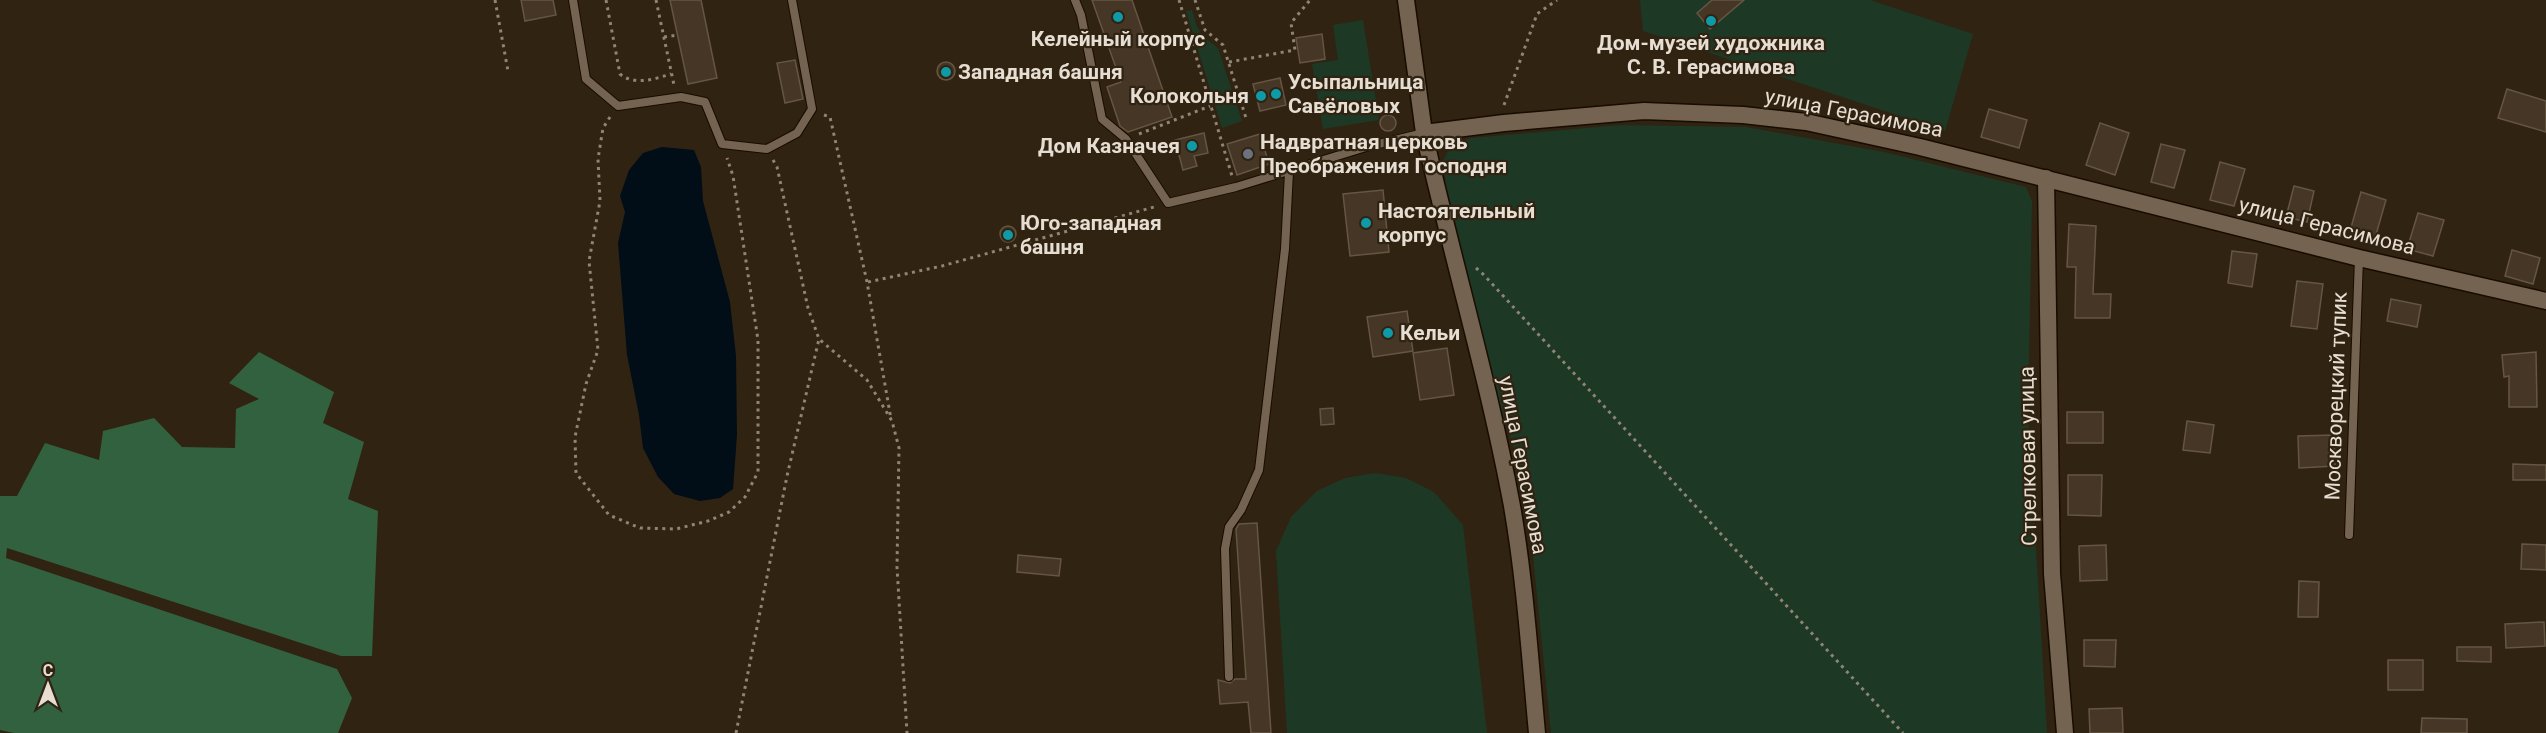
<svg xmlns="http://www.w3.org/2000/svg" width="2546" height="733" viewBox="0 0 2546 733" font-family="Roboto,sans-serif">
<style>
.green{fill:#1d3926}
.forest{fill:#326140}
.water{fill:#010e17}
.building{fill:#453625;stroke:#655643;stroke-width:1.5}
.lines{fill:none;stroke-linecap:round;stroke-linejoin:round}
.service-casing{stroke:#180c00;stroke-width:10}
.minor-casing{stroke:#180c00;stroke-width:19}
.tertiary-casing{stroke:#180c00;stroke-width:19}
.path{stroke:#8f8475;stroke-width:3;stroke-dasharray:3 4.5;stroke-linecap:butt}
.service{stroke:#736350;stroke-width:8}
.minor{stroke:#736350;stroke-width:16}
.tertiary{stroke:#736350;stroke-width:16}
.culture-dot{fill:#0f9aa8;stroke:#302311;stroke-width:2}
.worship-dot{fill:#6b7280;stroke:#302311;stroke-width:2}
.labels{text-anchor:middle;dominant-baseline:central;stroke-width:4.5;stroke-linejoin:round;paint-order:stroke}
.poi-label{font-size:21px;font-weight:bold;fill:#e7ded3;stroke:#302311;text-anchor:start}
.street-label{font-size:21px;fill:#e7ded3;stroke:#302311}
</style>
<rect width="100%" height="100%" fill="#302311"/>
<path class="green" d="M 1640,0 L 1870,0 L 1973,34 L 1945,131 L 1643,31 Z
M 1192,10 L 1197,27 L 1204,37 L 1218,48 L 1242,121 L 1222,128 L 1186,11 Z
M 1363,20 L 1379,120 L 1323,129 L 1312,64 L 1338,60 L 1333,25 Z
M 1620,125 L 1746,127 L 1884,152 L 2026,187 L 2032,201 L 2028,414 L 2047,733 L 1551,733 L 1533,556 L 1520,466 L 1499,404 L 1446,185 L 1443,161 L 1452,144 L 1471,138 Z
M 1375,473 L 1406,478 L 1434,492 L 1463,525 L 1487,733 L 1287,733 L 1276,551 L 1291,517 L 1317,491 L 1345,478 Z"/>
<path class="forest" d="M 259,352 L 334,392 L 323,423 L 364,442 L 348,499 L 378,511 L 372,656 L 341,656 L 7,548 L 6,558 L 337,669 L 352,698 L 338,733 L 14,733 L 0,730 L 0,496 L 17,496 L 45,443 L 99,460 L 103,431 L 154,418 L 182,447 L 235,448 L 236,409 L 259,399 L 229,383 Z"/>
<path class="water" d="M 662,147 L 694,150 L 701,167 L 703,201 L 730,302 L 736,356 L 737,435 L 733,489 L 720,498 L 700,501 L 674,494 L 658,477 L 643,448 L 639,415 L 627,355 L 618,243 L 625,212 L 620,196 L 629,170 L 643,153 Z"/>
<path class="building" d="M 521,0 L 553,0 L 556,15 L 525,21 Z
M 670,0 L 701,0 L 717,78 L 688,84 Z
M 1092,0 L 1132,0 L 1172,117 L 1128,132 L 1120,126 L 1107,87 L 1121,82 Z
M 1712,0 L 1744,0 L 1710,29 L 1697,13 Z
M 1322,34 L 1325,59 L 1300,63 L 1296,38 Z
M 795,60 L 803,99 L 785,103 L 777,63 Z
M937 71a9 9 0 1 1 18 0a9 9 0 1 1-18 0Z
M 1280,78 L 1286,105 L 1260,111 L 1253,84 Z
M 2507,89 L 2546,101 L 2546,132 L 2498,118 Z
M 1989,109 L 2027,120 L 2019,148 L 1981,137 Z
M1380 123a8 8 0 1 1 16 0a8 8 0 1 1-16 0Z
M 2100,123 L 2129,133 L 2115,175 L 2086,165 Z
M 1204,133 L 1208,153 L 1194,156 L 1197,166 L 1183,170 L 1175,140 Z
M 1260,134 L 1269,164 L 1237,175 L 1227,144 Z
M 2161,144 L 2185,150 L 2174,188 L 2151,182 Z
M 2220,162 L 2245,169 L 2234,206 L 2210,200 Z
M 2294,186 L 2314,191 L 2307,222 L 2286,217 Z
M 1383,190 L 1389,252 L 1350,256 L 1343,194 Z
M 2361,192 L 2386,200 L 2375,238 L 2350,231 Z
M 2418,213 L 2444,220 L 2433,256 L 2407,249 Z
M 2069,224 L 2096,226 L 2093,294 L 2111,294 L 2110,318 L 2075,318 L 2076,267 L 2067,267 Z
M1000 234a8 8 0 1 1 16 0a8 8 0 1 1-16 0Z
M 2512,250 L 2540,258 L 2533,284 L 2505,276 Z
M 2232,251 L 2257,254 L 2252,287 L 2228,283 Z
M 2297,281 L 2323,284 L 2317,329 L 2291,326 Z
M 2391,299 L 2421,305 L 2417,327 L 2387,321 Z
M 1407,311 L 1413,351 L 1373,357 L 1367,317 Z
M 1447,348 L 1454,395 L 1420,400 L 1413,353 Z
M 2536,352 L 2537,407 L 2509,407 L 2509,376 L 2504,377 L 2502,355 Z
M 1333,408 L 1334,424 L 1321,425 L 1320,409 Z
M 2067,412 L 2103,412 L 2103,443 L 2067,443 Z
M 2187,421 L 2214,425 L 2210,453 L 2183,450 Z
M 2334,435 L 2335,466 L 2299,468 L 2298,436 Z
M 2513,464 L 2546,465 L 2546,480 L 2513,480 Z
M 2068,475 L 2102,475 L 2101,516 L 2068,515 Z
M 1257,523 L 1271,733 L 1251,733 L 1248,702 L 1220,704 L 1218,680 L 1230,683 L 1235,679 L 1246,679 L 1236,529 L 1239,524 Z
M 2522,544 L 2546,545 L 2546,570 L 2521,569 Z
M 2106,545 L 2107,580 L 2080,581 L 2079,546 Z
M 1018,555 L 1061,559 L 1059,576 L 1017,572 Z
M 2299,581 L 2319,582 L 2318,617 L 2298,617 Z
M 2544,622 L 2545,646 L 2506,648 L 2505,624 Z
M 2084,640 L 2116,640 L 2115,667 L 2084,666 Z
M 2457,647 L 2491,647 L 2491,662 L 2457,661 Z
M 2388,660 L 2423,660 L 2423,690 L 2388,690 Z
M 2122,708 L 2123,733 L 2090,733 L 2089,709 Z
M 2422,718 L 2467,719 L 2467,733 L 2421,733 Z"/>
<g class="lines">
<defs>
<path id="service" d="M 573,0 L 586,79 L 618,106 L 681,97 L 705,102 L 722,144 L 767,149 L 797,133 L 812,109 L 792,0
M 1075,0 L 1081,15 L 1102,119 L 1126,139 L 1168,203 L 1236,187 L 1366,147 L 1424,133
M 2349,535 L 2359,258
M 1229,677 L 1225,549 L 1229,527 L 1241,510 L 1259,470 L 1285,249 L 1289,172"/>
<path id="minor" d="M 1406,0 L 1424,133
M 2046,178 L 2052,574 L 2065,733"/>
<path id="tertiary" d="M 1537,733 C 1530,658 1525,581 1512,506 C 1489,382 1452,257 1424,133 L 1504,123 L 1644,111 L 1743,115 L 1806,122 L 1920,147 L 2359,258 L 2546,301"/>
</defs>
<use href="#service" class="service-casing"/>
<use href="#minor" class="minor-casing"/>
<use href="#tertiary" class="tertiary-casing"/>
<path class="path" d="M 495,0 L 508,71
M 606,0 L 620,74 C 635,86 654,79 671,74
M 656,0 L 674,85
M 1179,0 L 1232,176
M 1195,0 L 1205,30 L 1223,45 L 1246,118
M 664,37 L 678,35
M 1229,62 L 1295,50 L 1291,23 L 1310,0
M 1504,105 L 1537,14 L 1557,0
M 824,115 L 830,117 L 867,282 L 891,419
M 610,117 L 603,128 L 598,159 L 600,201 L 589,261 L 598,350 L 586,384 L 575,437 L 576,473 L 609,515 L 640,528 L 676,529 L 708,521 L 729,512 L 745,497 L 758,472 L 758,340 L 733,176 L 727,158
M 1139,134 L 1210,106
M 773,160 L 777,167 L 808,308 L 819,339 L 867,380 L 892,421 L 899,448 L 897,567 L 907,733
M 1476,268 L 1484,275 L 1903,733
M 868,282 L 942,266 L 1154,207
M 736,733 L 787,476 L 819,339"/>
<use href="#service" class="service"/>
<use href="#minor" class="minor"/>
<use href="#tertiary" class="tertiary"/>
</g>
<g class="culture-dot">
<circle cx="1118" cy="17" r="6"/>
<circle cx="1711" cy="21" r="6"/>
<circle cx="946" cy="72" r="6"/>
<circle cx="1276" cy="94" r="6"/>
<circle cx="1261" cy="96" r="6"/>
<circle cx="1192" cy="146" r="6"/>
<circle cx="1366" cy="223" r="6"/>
<circle cx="1008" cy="235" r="6"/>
<circle cx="1388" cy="333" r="6"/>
</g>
<circle class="worship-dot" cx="1248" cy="154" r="6"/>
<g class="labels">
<g class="poi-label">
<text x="1118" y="39" text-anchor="middle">Келейный корпус</text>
<text x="1711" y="43" text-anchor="middle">Дом-музей художника<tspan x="1711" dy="24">С. В. Герасимова</tspan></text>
<text x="958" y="72">Западная башня</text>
<text x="1288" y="82">Усыпальница<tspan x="1288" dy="24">Савёловых</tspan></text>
<text x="1249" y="96" text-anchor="end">Колокольня</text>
<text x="1260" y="142">Надвратная церковь<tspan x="1260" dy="24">Преображения Господня</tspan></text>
<text x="1180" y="146" text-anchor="end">Дом Казначея</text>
<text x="1378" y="211">Настоятельный<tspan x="1378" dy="24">корпус</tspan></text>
<text x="1020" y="223">Юго-западная<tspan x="1020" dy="24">башня</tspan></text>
<text x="1400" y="333">Кельи</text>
</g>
<g class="street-label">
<text transform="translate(1854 113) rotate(11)">улица Герасимова</text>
<text transform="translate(2327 226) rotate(14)">улица Герасимова</text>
<text transform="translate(2336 396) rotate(-88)">Москворецкий тупик</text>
<text transform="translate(2028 456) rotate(-91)">Стрелковая улица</text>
<text transform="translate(1523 465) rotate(79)">улица Герасимова</text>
</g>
</g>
<g transform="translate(48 685)" stroke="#302311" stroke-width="4.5" paint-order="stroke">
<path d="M0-4.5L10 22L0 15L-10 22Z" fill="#e7ded3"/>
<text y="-9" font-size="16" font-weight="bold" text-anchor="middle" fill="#e7ded3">С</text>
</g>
</svg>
